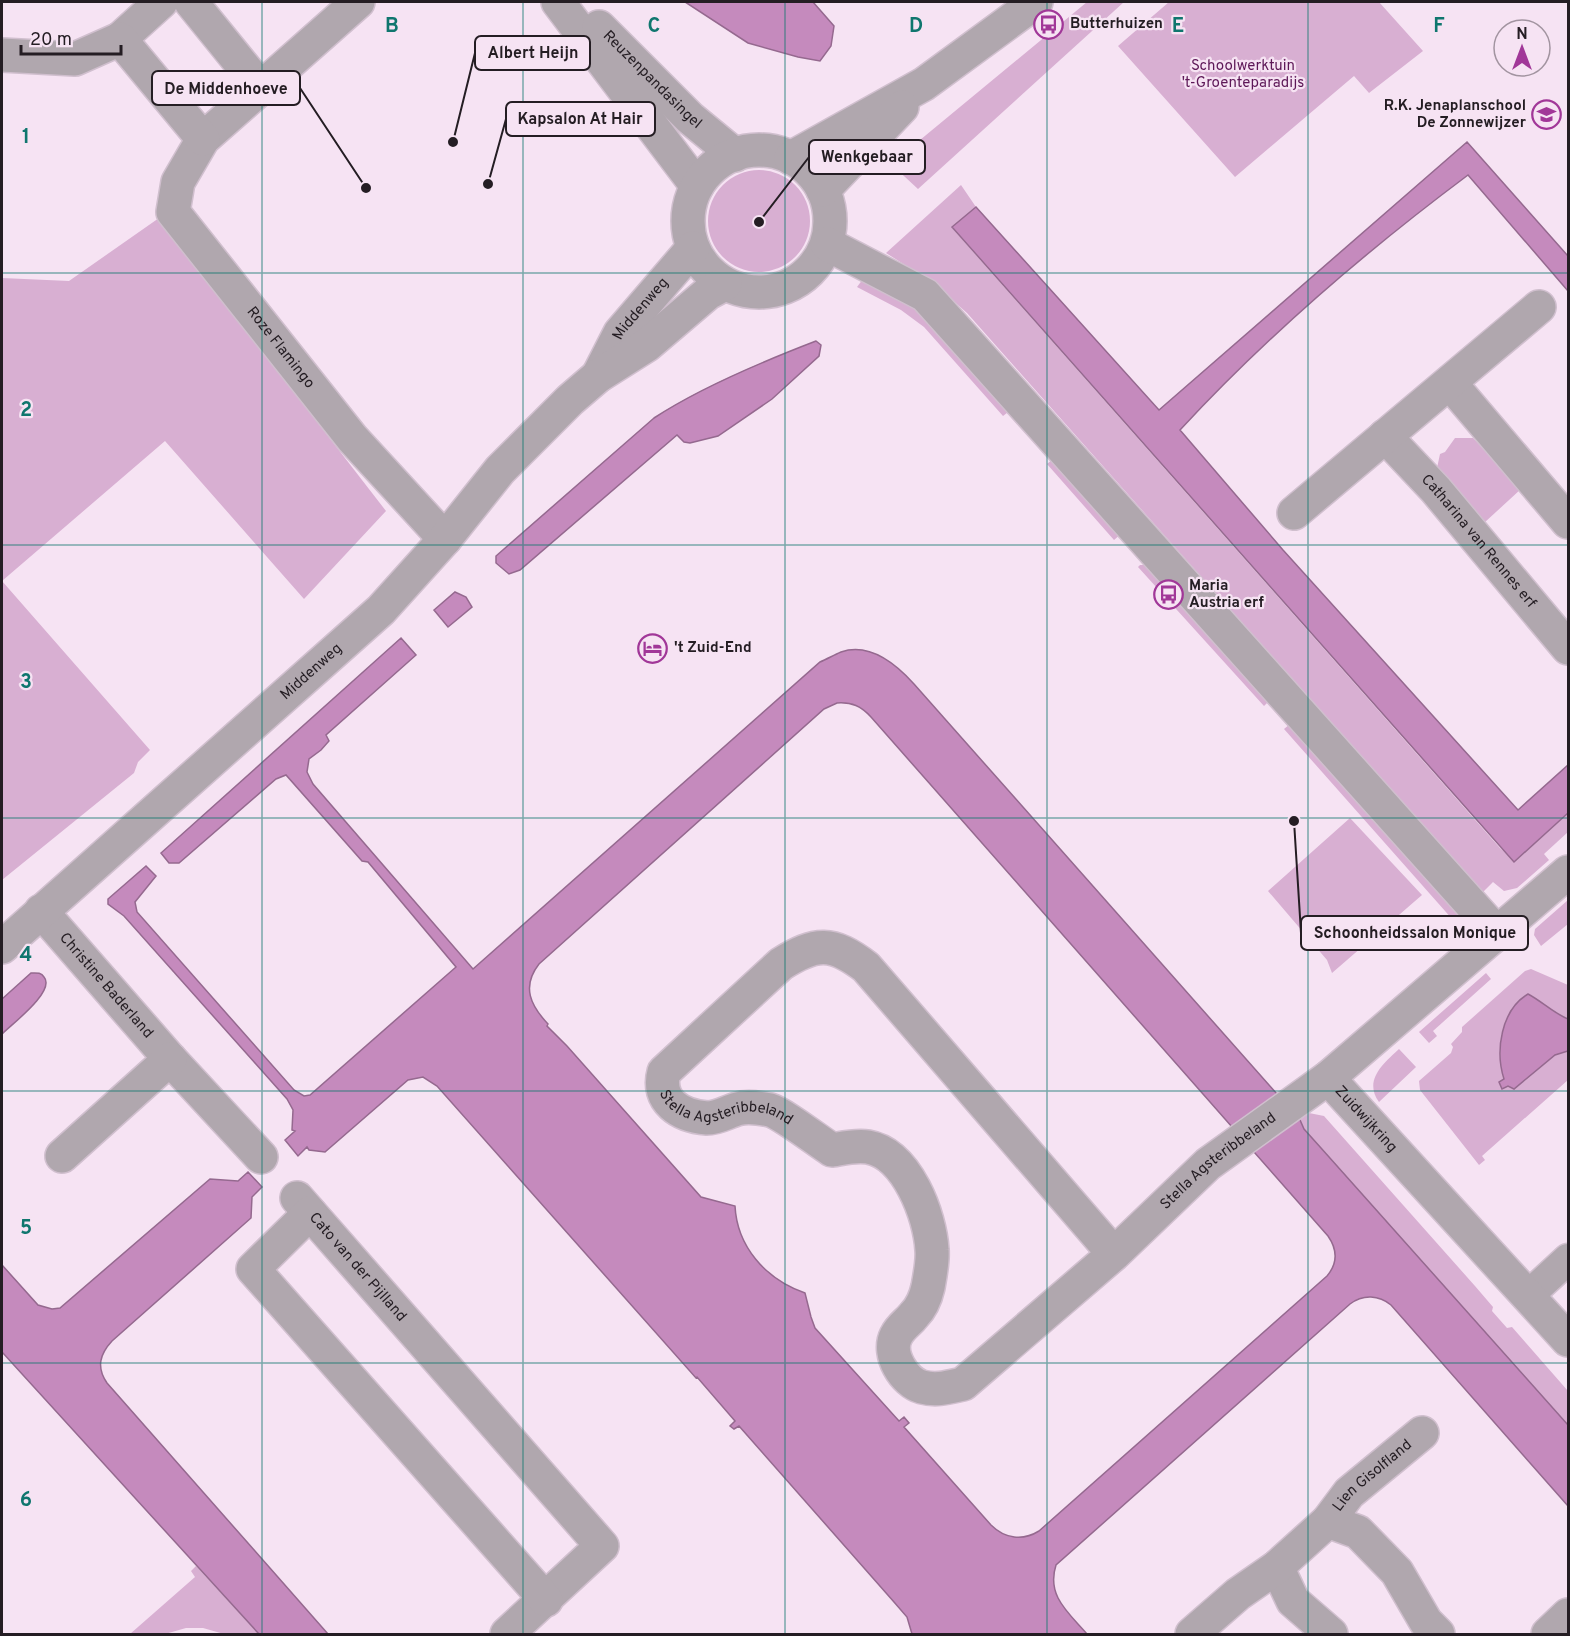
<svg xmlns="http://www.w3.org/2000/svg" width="1570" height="1636" viewBox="0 0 1570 1636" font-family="Overpass,sans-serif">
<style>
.green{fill:#d8afd2}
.water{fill:#c58abd;stroke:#95698f;stroke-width:1.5;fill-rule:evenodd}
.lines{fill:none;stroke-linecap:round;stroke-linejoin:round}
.pedestrian-casing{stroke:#d0bfce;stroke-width:33}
.minor-casing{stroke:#d0bfce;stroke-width:36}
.pedestrian{stroke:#b0a7ae;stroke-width:30}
.minor{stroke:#b0a7ae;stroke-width:33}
.grid{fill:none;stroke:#0f766e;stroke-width:1.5;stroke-opacity:0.55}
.labels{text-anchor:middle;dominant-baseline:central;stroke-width:4.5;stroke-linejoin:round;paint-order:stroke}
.poi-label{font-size:15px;font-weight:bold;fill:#241d23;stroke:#f6e3f3;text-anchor:start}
.park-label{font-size:15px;fill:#5d1757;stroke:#f6e3f3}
.street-label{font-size:15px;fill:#241d23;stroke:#f6e3f3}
.grid-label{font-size:20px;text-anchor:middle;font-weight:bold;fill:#0f766e;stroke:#f6e3f3;stroke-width:4.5;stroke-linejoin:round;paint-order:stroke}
.leader{fill:none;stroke:#241d23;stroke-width:2}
.callout-dot{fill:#241d23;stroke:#f6e3f3;stroke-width:2}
.callout{fill:#f6e3f3;stroke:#241d23;stroke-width:2}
.callout-label{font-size:16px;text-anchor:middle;font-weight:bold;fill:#241d23}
</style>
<rect width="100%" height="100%" fill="#f6e3f3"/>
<path class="green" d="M 1087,2 L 1124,2 L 918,189 L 891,164 Z
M 1169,2 L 1379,2 L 1423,51 L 1369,93 L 1354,76 L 1235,177 L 1118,46 Z
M708 221a51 51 0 1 1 102 0a51 51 0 1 1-102 0Z
M 961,185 L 976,207 L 952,228 L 1500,848 L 1515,861 L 1568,813 L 1568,832 L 1544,854 L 1549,860 L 1517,888 L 1504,891 L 1493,882 L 1482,893 L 967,313 L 932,282 L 886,253 Z
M 159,218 L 386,511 L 304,599 L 165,441 L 2,581 L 2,278 L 69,281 Z
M 863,279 L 913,305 L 1012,409 L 1003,416 L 924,327 L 901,310 L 857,287 Z
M 1455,438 L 1473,438 L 1521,489 L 1484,523 L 1437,468 L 1440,454 L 1445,452 Z
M 1054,458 L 1121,534 L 1114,540 L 1047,464 Z
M 1140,565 L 1150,565 L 1270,700 L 1264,706 L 1138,567 Z
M 2,581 L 150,750 L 138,762 L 134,773 L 2,880 Z
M 1290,724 L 1459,915 L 1453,920 L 1284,729 Z
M 1350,818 L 1422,895 L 1332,973 L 1327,960 L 1268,891 Z
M 1568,900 L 1568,924 L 1541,946 L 1534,935 L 1535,929 Z
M 1531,969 L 1568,985 L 1568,1019 C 1553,1013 1543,1002 1528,994 C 1500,1011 1492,1058 1508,1086 L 1525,1081 L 1555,1055 L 1568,1051 L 1568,1080 L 1482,1156 L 1485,1160 L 1479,1165 L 1420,1090 L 1419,1081 L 1451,1053 L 1453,1047 L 1451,1044 L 1462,1032 L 1462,1027 L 1525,971 Z
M 1486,973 L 1491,979 L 1433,1031 L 1437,1036 L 1429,1043 L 1419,1032 Z
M 1399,1049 L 1416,1067 L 1379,1102 C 1363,1080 1384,1063 1399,1049 Z
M 1309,1113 L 1324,1116 L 1475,1286 L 1493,1307 L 1492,1311 L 1507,1328 L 1512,1327 L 1568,1391 L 1568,1425 L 1304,1129 L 1300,1120 Z
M 196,1566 L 259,1634 L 224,1634 L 203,1628 L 186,1628 L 165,1634 L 130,1634 L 195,1577 L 191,1571 Z"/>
<path class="water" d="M 685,2 L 813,2 L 834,26 L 831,46 L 820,61 L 798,57 L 748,43 Z
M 1467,142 L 1568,256 L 1568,291 L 1468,175 C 1365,252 1267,336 1180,430 L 1283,550 L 1518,810 L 1568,765 L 1568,813 L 1514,862 L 952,227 L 976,207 L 1159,410 Z
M 816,341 L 821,345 L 819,356 L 772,399 L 718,436 L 690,443 L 684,442 L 677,435 L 520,570 L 509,574 L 496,563 L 496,556 L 654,418 C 701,387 764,361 816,341 Z
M 455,592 L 466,597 L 472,607 L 448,627 L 434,610 Z
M 401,638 L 416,655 L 326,735 L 329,741 L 321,750 L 309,759 L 307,772 L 313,784 L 473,969 L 820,662 C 827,659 834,655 841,652 C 870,642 896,664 914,684 L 1300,1120 L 1304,1129 L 1321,1148 L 1568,1425 L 1568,1506 L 1391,1305 C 1379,1295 1363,1294 1350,1304 L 1056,1565 C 1046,1596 1069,1613 1087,1634 L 912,1634 L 907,1617 L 894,1602 L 739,1426 L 734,1429 L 730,1426 L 735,1421 L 697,1377 L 696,1378 L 437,1086 L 423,1077 L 408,1080 L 325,1152 L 309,1150 L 307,1147 L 298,1156 L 285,1140 L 295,1131 L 292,1130 L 293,1110 L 287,1099 L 124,916 L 108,904 L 108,899 L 146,866 L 156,876 L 135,902 L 137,912 L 294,1090 L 304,1096 L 310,1095 L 456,967 L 368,862 L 362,861 L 286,775 L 276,779 L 179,863 L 169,863 L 161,853 ZM 837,703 C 852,702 861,706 871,717 L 1328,1236 C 1337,1249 1338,1263 1327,1276 L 1039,1531 C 1023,1541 1005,1539 991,1525 L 904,1427 L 909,1423 L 904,1417 L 899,1421 L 815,1328 L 811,1317 L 805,1293 C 765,1279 737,1246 735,1206 L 701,1197 L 567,1046 L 547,1026 L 548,1024 C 531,1006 521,987 539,964 L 824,709 Z
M 31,973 C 36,973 41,972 44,977 C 56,991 12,1024 2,1034 L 2,999 Z
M 1528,994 C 1543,1002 1553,1013 1568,1019 L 1568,1051 L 1555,1055 L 1514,1089 L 1508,1086 L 1502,1089 L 1499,1082 L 1504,1079 C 1495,1051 1501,1010 1528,994 Z
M 248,1172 L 262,1187 L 252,1197 L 251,1218 L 112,1341 C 100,1354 96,1367 107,1383 L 328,1634 L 259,1634 L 2,1352 L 2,1265 L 38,1305 L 52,1309 L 60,1308 L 210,1179 L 238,1181 Z"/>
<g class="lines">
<defs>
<path id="pedestrian" d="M 1528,1296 L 1568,1259"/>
<g id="minor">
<path d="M 191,2 L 260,87"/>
<path id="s1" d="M 358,2 L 203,139 L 178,182 L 173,212 L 352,438 L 445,539"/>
<path d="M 558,2 L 697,186"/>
<path id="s2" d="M 599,27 L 690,118 L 735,155"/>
<path d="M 120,39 L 161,2"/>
<path d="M 2,55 L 75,59 L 120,39 L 203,139"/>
<circle cx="759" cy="221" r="71"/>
<path d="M 791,158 L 924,84 L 1036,2"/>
<path d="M 823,190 L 902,107"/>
<path d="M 827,244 L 925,295 L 1498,934"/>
<path id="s3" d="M 598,376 L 620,333 L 693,248"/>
<path d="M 1450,383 L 1568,522"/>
<path id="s4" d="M 1385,436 L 1436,490 L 1568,648"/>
<path d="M 1294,513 L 1539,307"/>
<path id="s5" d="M 41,911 L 170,1059 L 261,1157"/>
<path id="s6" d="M 2,947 L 381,610 L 445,539 L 500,470 L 570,400 L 598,376 L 647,345 L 708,293 L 725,284"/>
<path id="s7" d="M 1328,1078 L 1568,1340"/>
<path d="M 62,1156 L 170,1059"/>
<path id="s8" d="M 297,1198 L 602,1546 L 507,1634"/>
<path d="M 310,1213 L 253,1269 L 546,1600"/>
<path id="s9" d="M 1114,1254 L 866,967 C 832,941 816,942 781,964 L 664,1072 C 656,1101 680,1116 707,1118 C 718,1118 727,1112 737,1109 C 747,1106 760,1108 770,1110 C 783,1114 818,1141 832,1150 C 844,1148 856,1145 868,1147 C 907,1154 930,1215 932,1250 C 933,1261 930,1276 928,1287 C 926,1296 921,1308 914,1315 C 908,1323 901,1326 896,1336 C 887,1354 904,1382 922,1387 C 937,1391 949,1387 963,1384 L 1114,1254 L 1208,1164 L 1328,1078 L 1568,872"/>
<path id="s10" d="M 1328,1521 L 1349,1493 L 1422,1433"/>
<path d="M 1277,1567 L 1293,1601 L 1331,1634"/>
<path d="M 1192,1634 L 1238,1594 L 1277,1567 L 1328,1521 L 1358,1532 L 1397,1572 L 1426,1622 L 1438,1634"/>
<path d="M 1548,1634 L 1568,1615"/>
</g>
</defs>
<use href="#pedestrian" class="pedestrian-casing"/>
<use href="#minor" class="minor-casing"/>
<use href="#pedestrian" class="pedestrian"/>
<use href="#minor" class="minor"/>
</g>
<path class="grid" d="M 262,2 L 262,1634M 523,2 L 523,1634M 785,2 L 785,1634M 1047,2 L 1047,1634M 1308,2 L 1308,1634M 2,273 L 1568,273M 2,545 L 1568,545M 2,818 L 1568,818M 2,1091 L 1568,1091M 2,1363 L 1568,1363"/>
<defs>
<symbol id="bus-ring" viewBox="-11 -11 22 22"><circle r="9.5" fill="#f6e3f3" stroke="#a13798" stroke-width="1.5"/><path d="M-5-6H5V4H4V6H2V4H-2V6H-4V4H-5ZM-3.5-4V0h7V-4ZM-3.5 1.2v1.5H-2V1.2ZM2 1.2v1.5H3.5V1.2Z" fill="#a13798"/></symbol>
<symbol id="school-ring" viewBox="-11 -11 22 22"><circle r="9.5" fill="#f6e3f3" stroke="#a13798" stroke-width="1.5"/><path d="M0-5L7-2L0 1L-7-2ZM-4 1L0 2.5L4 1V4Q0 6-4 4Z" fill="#a13798"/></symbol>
<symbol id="hotel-ring" viewBox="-11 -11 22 22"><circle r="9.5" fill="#f6e3f3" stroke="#a13798" stroke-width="1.5"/><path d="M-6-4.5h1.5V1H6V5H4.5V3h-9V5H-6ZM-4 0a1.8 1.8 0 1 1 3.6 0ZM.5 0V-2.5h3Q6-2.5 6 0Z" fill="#a13798"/></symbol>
</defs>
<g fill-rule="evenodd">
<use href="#bus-ring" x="1032" y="8" width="33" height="33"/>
<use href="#school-ring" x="1530" y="98" width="33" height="33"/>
<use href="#bus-ring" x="1152" y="578" width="33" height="33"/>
<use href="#hotel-ring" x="636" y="632" width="33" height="33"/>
</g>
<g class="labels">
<g class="poi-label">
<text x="1070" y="24">Butterhuizen</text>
<text x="1526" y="106" text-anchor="end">R.K. Jenaplanschool<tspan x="1526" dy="17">De Zonnewijzer</tspan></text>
<text x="1189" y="586">Maria<tspan x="1189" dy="17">Austria erf</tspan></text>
<text x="674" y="648">'t Zuid-End</text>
</g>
<g class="park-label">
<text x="1243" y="66">Schoolwerktuin<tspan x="1243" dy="17">'t-Groenteparadijs</tspan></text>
</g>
<g class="street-label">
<text stroke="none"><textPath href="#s2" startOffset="75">Reuzenpandasingel</textPath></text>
<text stroke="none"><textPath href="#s3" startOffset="80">Middenweg</textPath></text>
<text stroke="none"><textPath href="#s1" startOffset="460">Roze Flamingo</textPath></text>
<text stroke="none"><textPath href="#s4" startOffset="141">Catharina van Rennes erf</textPath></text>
<text stroke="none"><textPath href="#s6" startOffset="414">Middenweg</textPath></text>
<text stroke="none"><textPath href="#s5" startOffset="99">Christine Baderland</textPath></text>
<text stroke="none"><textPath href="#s9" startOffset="723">Stella Agsteribbeland</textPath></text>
<text stroke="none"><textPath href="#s7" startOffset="56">Zuidwijkring</textPath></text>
<text stroke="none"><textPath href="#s9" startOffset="1550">Stella Agsteribbeland</textPath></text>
<text stroke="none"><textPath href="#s8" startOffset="92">Cato van der Pijlland</textPath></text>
<text stroke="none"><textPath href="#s10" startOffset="64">Lien Gisolfland</textPath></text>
</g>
</g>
<g class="grid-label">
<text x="392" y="32">B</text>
<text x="654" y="32">C</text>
<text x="916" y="32">D</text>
<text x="1178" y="32">E</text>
<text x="1439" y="32">F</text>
<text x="26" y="143">1</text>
<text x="26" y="416">2</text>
<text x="26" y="688">3</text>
<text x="26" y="961">4</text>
<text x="26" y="1234">5</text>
<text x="26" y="1506">6</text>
</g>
<path class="leader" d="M453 142L475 53M366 188L300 88M488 184L506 119M759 222L809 157M1294 821L1301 933"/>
<g class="callout-dot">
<circle cx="453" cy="142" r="6"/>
<circle cx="366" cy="188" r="6"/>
<circle cx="488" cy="184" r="6"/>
<circle cx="759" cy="222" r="6"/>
<circle cx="1294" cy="821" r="6"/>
</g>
<g class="callout">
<rect x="475" y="36" width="115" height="34" rx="6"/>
<rect x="152" y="71" width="148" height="34" rx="6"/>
<rect x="506" y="102" width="149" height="34" rx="6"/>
<rect x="809" y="140" width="116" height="34" rx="6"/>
<rect x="1301" y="916" width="227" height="34" rx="6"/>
</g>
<g class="callout-label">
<text x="533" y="58">Albert Heijn</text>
<text x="226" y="94">De Middenhoeve</text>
<text x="580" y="124">Kapsalon At Hair</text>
<text x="867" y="162">Wenkgebaar</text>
<text x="1415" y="938">Schoonheidssalon Monique</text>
</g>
<rect width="1570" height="1636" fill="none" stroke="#241d23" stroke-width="6"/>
<g transform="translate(1522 48)"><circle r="28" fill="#f6e3f3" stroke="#a294a0" stroke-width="1.5"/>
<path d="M0-4.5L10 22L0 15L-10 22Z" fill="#a13798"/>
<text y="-9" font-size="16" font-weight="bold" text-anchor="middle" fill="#241d23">N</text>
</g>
<path d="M21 45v9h100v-9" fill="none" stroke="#241d23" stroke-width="3"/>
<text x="30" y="45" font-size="18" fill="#241d23" stroke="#f6e3f3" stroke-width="4.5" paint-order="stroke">20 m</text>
</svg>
